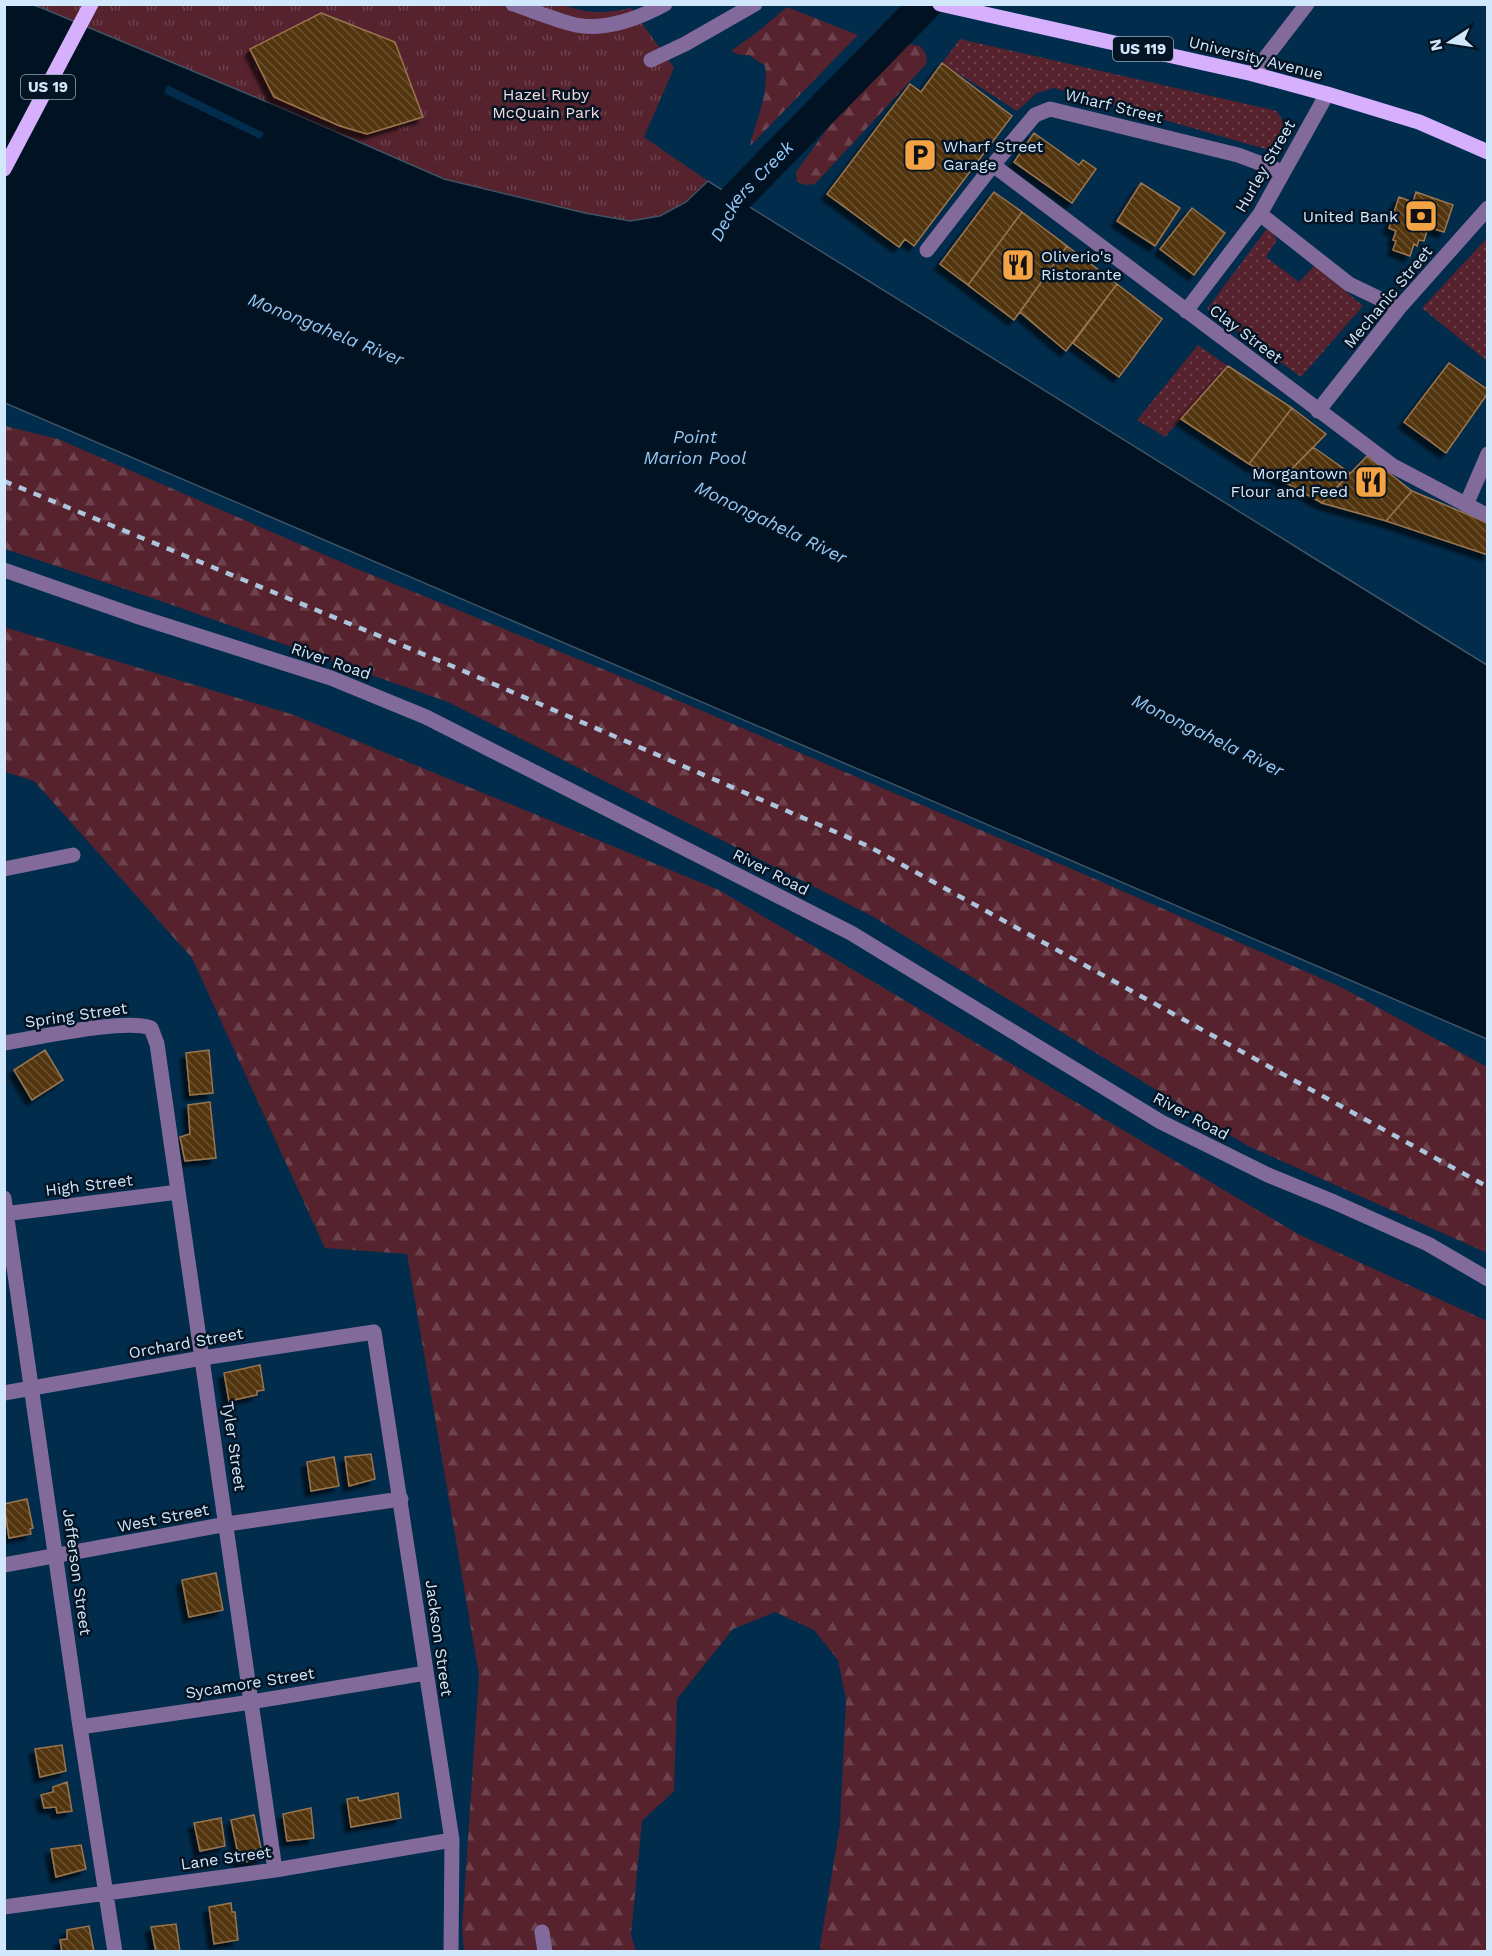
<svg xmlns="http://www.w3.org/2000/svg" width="1492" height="1956" viewBox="0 0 1492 1956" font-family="'Work Sans',sans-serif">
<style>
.grass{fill:url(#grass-dots)}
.forest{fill:url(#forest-firs)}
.park{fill:url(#park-tufts)}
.water{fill:#011323;stroke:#3f5364;stroke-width:1.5}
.pier{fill:#012c4c}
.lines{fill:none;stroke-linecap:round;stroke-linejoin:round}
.river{stroke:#011323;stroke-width:33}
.building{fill:url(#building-back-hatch);stroke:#9b754d;stroke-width:1.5;filter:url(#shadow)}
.minor{stroke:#826b9a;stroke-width:15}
.major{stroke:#d6affd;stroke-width:15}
.rail{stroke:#acc5dc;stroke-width:4.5;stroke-dasharray:8 8;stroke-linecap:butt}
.labels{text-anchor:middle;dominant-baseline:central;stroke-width:5;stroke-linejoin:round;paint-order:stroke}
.shield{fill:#051422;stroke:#94a8bb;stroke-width:1.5}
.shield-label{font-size:15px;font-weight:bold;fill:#d1e7fc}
.street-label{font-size:16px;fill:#d1e7fc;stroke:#051422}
.park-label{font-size:16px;fill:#f4dbdf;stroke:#051422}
.poi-label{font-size:16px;fill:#d1e7fc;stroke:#051422;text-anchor:start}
.water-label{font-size:18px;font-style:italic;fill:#96c8f6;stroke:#051422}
</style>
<defs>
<pattern id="grass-dots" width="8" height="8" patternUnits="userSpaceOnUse" patternTransform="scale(1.5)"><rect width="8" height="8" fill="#55222e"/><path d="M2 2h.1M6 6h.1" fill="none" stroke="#6c424d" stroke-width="1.8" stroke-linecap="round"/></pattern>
<pattern id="forest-firs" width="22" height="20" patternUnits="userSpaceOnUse" patternTransform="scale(1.5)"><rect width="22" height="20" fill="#55222e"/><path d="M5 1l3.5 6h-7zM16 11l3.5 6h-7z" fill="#6c424d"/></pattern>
<pattern id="park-tufts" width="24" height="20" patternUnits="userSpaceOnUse" patternTransform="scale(1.5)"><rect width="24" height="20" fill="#55222e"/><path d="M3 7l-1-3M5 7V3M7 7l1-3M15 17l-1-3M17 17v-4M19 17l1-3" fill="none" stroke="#6c424d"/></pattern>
<pattern id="building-back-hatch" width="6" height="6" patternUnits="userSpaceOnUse" patternTransform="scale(1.5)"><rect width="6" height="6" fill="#533511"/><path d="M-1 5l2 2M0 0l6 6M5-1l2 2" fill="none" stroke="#6b5235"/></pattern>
<filter id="shadow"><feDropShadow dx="-5.5" dy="5.5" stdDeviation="1.5" flood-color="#0009"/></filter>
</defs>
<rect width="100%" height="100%" fill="#012c4c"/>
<path class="grass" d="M 960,39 L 1277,111 L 1288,130 L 1278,145 L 1265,149 L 1054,88 L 1037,93 L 1017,111 L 942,63 Z
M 1268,227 L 1277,240 L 1266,257 L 1299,282 L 1315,265 L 1363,306 L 1301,377 L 1207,309 Z
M 1487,238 L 1487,361 L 1422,308 Z
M 1198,345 L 1228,366 L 1165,437 L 1137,420 Z"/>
<path class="forest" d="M 787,7 L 858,35 L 750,146 C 756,120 769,95 765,66 L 749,55 L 740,55 L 731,51 L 756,33 Z
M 910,44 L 920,46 L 926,54 L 927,63 L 815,184 L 806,185 L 797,182 L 796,172 L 845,104 L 886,58 L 901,45 Z
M 5,426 L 58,439 L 355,568 L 637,683 L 1100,881 L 1341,987 L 1487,1067 L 1487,1253 L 1248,1146 L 872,916 L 448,702 L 155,599 L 5,549 Z
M 4,627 L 294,715 L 719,890 L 1298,1234 L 1487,1321 L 1487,1951 L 821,1951 L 820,1946 L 840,1825 L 846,1699 L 838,1660 L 814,1630 L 775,1612 L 733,1629 L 677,1699 L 674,1791 L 642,1821 L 631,1935 L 636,1951 L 464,1951 L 462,1928 L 479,1675 L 407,1254 L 325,1248 L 192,958 L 34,781 L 5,772 Z"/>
<path class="park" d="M 560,4 C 590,14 600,14 631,8 L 674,68 L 644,137 L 708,181 L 686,202 L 660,216 L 630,221 L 585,213 L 444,179 L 279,107 L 34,5 Z"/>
<path class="water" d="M 5,5 L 33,5 L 42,8 L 279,107 L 444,179 L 585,213 L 630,221 L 660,216 L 686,202 L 708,181 L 1309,555 L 1487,665 L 1487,1039 L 5,403 Z"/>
<path class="pier" d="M 167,85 L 260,131 L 264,133 L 260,139 L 164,93 Z"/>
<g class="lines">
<path class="river" id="s1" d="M 715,238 L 736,198 L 926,4"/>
</g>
<path class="building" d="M 321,13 L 395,42 L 423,117 L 367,134 L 340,126 L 274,97 L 250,49 Z
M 942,63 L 1012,116 L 914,246 L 905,239 L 899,247 L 827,194 L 910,84 L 921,92 Z
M 1034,133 L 1079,165 L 1083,160 L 1096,169 L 1072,203 L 1014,162 Z
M 1141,183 L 1180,208 L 1155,246 L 1117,221 Z
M 994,192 L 1022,212 L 968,285 L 940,264 Z
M 1416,192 L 1453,205 L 1444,232 L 1428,227 L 1424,241 L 1419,240 L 1417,246 L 1414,244 L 1410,256 L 1393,250 L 1396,241 L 1393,240 L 1396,231 L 1389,228 L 1399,197 L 1413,202 Z
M 1192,208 L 1225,233 L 1194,275 L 1160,249 Z
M 1022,212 L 1067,246 L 1014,320 L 968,285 Z
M 1067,246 L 1117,284 L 1066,351 L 1020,312 Z
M 1117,284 L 1162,319 L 1119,377 L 1073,343 Z
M 1449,363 L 1488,390 L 1488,393 L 1446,453 L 1404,422 Z
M 1228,366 L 1292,408 L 1249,464 L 1181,419 Z
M 1292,408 L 1326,434 L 1281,480 L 1249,464 Z
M 1313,447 L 1350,473 L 1322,503 L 1281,480 Z
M 1367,456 L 1412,491 L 1386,521 L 1322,503 Z
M 1412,491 L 1488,523 L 1488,555 L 1386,521 Z
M 45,1050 L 63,1080 L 32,1100 L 14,1070 Z
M 209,1050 L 213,1093 L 190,1095 L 186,1053 Z
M 210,1102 L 216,1158 L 185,1161 L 180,1137 L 190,1134 L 188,1105 Z
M 260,1365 L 264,1390 L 257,1391 L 257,1395 L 229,1401 L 224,1373 Z
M 371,1454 L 375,1479 L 349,1486 L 345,1457 Z
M 334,1457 L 339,1486 L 311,1491 L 307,1462 Z
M 27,1499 L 33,1528 L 30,1529 L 31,1534 L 9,1538 L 4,1504 Z
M 216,1573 L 223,1610 L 189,1617 L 182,1580 Z
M 62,1745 L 66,1771 L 40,1777 L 35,1749 Z
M 67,1782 L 72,1811 L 57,1813 L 56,1807 L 44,1808 L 41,1795 L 53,1792 L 53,1787 Z
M 398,1793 L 401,1818 L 351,1827 L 347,1799 L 358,1797 L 359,1801 Z
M 311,1808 L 314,1838 L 287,1841 L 283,1814 Z
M 254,1815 L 263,1858 L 240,1863 L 231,1820 Z
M 221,1818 L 225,1846 L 200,1851 L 194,1823 Z
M 81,1845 L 86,1869 L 56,1877 L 51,1849 Z
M 231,1903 L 232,1912 L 235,1912 L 238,1940 L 214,1944 L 209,1907 Z
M 176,1924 L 180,1952 L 156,1952 L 151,1927 Z
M 89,1926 L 94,1952 L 62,1952 L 60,1940 L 67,1939 L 67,1930 Z"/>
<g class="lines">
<path class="minor" d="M 513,4 C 534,11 555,20 576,25 C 605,31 640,18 665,4
M 651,60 L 685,44 L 755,4
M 1253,74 L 1307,4
M 993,165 L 1393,466 L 1488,516
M 1260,214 L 1349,284 L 1399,308
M 927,250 L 993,165 L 1035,115 L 1050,109 L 1238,155 L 1283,172
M 1186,311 L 1260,214 L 1327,94
M 1318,411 L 1399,308 L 1488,208
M 1466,505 L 1488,454
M 4,570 L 136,616 L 331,678 L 426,717 L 851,933 L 1161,1122 L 1268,1175 L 1334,1202 L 1428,1244 L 1488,1279
M 4,869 L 73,855
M 4,1043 C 38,1038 123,1018 151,1028 L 157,1044 L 275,1870
M 4,1198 L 80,1727 L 115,1952
M 4,1214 L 178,1192
M 4,1393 L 202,1358 L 374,1332 L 452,1840 L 451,1952
M 4,1565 L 227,1524 L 401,1499
M 80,1727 L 251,1702 L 426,1673
M 4,1907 L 275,1870 L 452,1840
M 542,1932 L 545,1952"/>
<path class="major" d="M 940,4 L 1253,74 L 1327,94 L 1419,122 L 1488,152
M 4,169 L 91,4"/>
<path class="rail" d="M 4,481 L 452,666 L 868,846 L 1488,1187"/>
</g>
<defs>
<symbol id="parking-square" viewBox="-11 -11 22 22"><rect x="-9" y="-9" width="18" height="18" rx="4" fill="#f4a344" stroke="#051422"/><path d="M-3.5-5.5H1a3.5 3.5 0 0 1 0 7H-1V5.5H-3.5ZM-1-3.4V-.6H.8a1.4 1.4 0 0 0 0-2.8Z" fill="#111"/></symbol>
<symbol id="bank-square" viewBox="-11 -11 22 22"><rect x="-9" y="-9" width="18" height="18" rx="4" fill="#f4a344" stroke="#051422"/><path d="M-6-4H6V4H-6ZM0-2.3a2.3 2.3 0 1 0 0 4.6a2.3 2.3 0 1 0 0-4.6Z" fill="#111"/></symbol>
<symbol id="restaurant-square" viewBox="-11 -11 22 22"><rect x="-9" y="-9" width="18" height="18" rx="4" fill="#f4a344" stroke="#051422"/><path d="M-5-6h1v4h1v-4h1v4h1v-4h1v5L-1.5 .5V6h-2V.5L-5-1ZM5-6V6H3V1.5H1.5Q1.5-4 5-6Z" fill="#111"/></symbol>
</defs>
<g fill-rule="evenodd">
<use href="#parking-square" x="901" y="136" width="38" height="38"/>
<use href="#bank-square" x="1402" y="197" width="38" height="38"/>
<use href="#restaurant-square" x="999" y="246" width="38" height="38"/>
<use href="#restaurant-square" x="1352" y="463" width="38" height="38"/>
</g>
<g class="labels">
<g class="shield">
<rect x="1113" y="37" width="60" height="24" rx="4.5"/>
<rect x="21" y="75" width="54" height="24" rx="4.5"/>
</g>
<g class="shield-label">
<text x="1143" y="49">US 119</text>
<text x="48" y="87">US 19</text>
</g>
<g class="street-label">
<text transform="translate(1256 58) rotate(14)">University Avenue</text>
<text transform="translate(1114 106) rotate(14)">Wharf Street</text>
<text transform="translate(1265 166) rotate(-60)">Hurley Street</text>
<text transform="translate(1388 297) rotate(-50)">Mechanic Street</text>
<text transform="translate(1246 334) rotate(37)">Clay Street</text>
<text transform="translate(331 661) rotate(19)">River Road</text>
<text transform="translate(771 872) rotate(27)">River Road</text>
<text transform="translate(76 1015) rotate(-8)">Spring Street</text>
<text transform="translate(1191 1116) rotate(28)">River Road</text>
<text transform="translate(89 1185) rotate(-7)">High Street</text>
<text transform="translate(186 1343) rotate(-10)">Orchard Street</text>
<text transform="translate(234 1446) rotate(82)">Tyler Street</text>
<text transform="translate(163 1518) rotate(-11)">West Street</text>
<text transform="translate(77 1572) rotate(82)">Jefferson Street</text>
<text transform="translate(439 1638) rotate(82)">Jackson Street</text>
<text transform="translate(250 1683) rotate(-9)">Sycamore Street</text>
<text transform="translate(226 1858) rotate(-8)">Lane Street</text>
</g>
<g class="park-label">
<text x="546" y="94">Hazel Ruby<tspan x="546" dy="18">McQuain Park</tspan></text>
</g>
<g class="poi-label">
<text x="943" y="146">Wharf Street<tspan x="943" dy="18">Garage</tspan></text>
<text x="1398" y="216" text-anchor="end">United Bank</text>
<text x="1041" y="256">Oliverio's<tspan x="1041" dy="18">Ristorante</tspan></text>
<text x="1348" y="473" text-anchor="end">Morgantown<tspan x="1348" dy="18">Flour and Feed</tspan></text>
</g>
<g class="water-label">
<text stroke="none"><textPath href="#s1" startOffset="60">Deckers Creek</textPath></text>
<text transform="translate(326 329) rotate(22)">Monongahela River</text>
<text x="695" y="436">Point<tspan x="695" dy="21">Marion Pool</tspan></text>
<text transform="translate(771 522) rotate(26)">Monongahela River</text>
<text transform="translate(1208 735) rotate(26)">Monongahela River</text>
</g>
</g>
<rect width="1492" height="1956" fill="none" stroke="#d1e7fc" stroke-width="12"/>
<g transform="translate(1450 42) rotate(258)" stroke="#051422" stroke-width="4.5" paint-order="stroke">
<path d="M0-4.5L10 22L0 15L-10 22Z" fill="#d1e7fc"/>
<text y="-9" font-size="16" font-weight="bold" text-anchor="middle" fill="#d1e7fc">N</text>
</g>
</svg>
